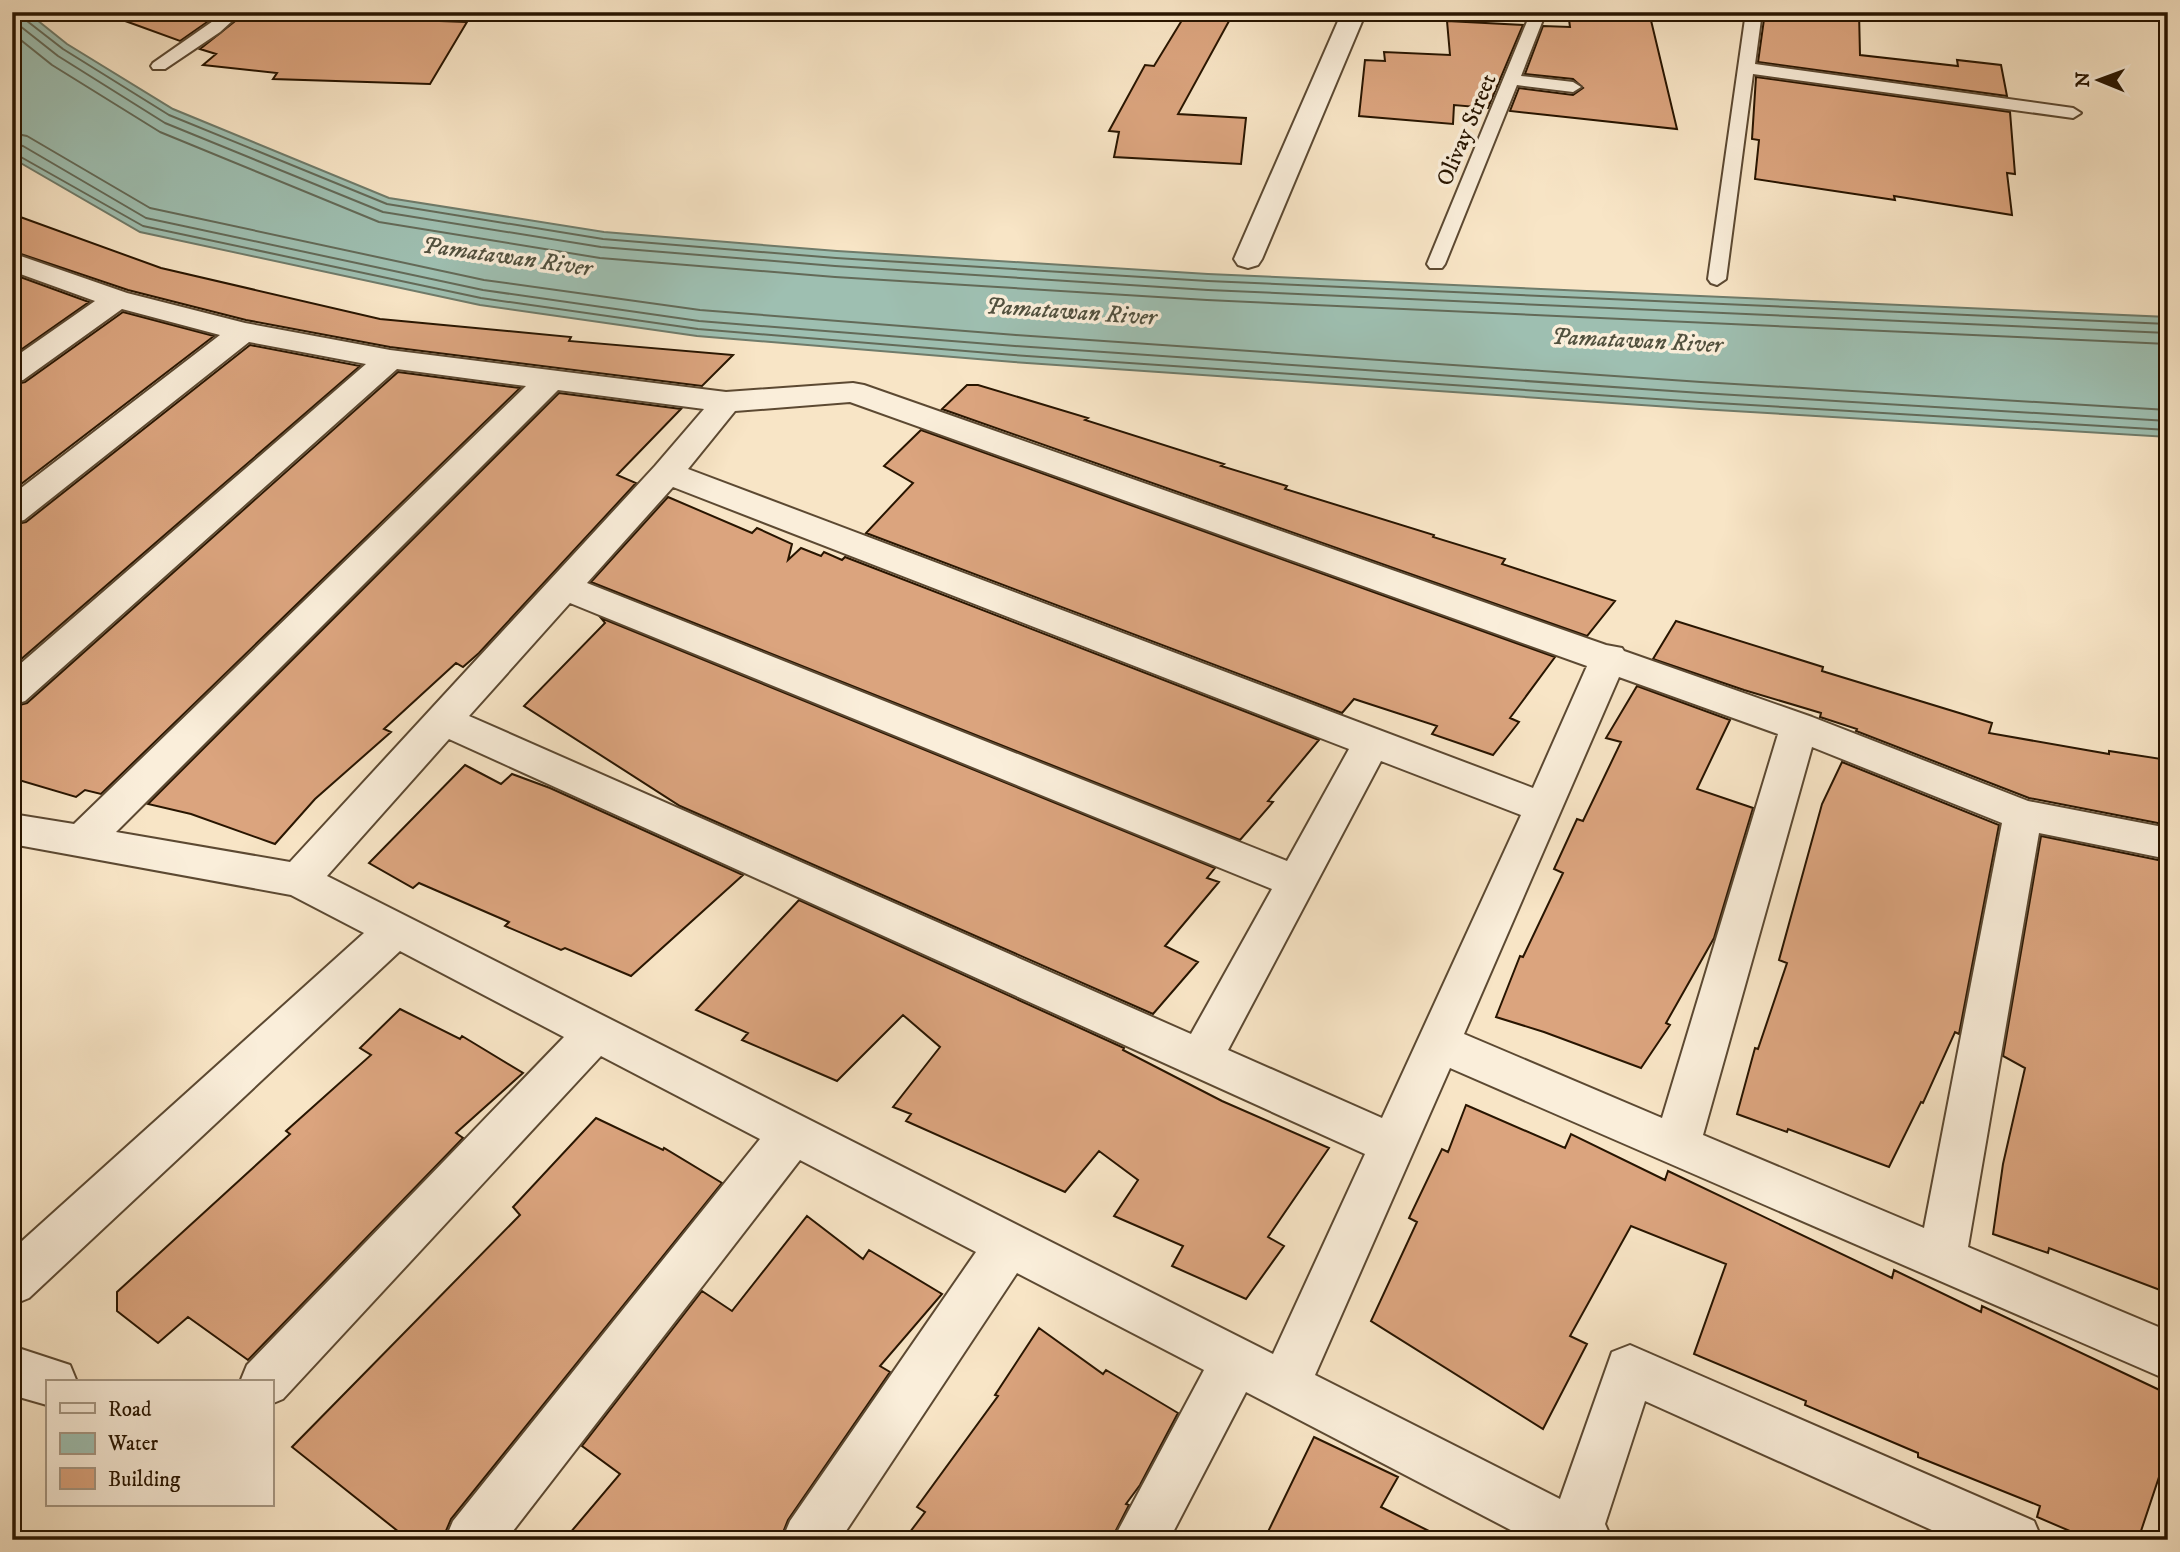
<svg xmlns="http://www.w3.org/2000/svg" width="2180" height="1552" viewBox="0 0 2180 1552" font-family="'IM FELL DW Pica',serif">
<style>
.water{fill:#9ebfb1;stroke:#6f7b6a;stroke-width:2}
.lines{fill:none;stroke-linecap:round;stroke-linejoin:round}
.shore{stroke:#636a58;stroke-width:2}
.building{fill:#dba47e;stroke:#281500;stroke-width:2}
.lane-casing{stroke:#5c4932;stroke-width:4}
.street-casing{stroke:#5c4932;stroke-width:4}
.lane{fill:#faeeda;fill-rule:evenodd}
.street{fill:#faeeda;fill-rule:evenodd}
.labels{text-anchor:middle;dominant-baseline:central;stroke-width:7;stroke-linejoin:round;paint-order:stroke}
.far-street-label{font-size:23px;fill:#281500;stroke:#faeeda}
.far-water-label{font-size:24px;font-style:italic;fill:#51503e;stroke:#faeeda}
</style>
<rect width="100%" height="100%" fill="#f8e5c6"/>
<filter id="stains"><feTurbulence type="fractalNoise" baseFrequency=".00286" numOctaves="4"/><feColorMatrix values="0 0 0 0 .2 0 0 0 0 .09 0 0 0 0 .02 0 0 0 .5 -.17"/></filter>
<radialGradient id="worn" r=".72"><stop offset=".6" stop-color="#630" stop-opacity="0"/><stop offset="1" stop-color="#630" stop-opacity=".3"/></radialGradient>
<path class="water" d="M 12,12 L 27,12 L 67,44 L 173,109 L 389,198 L 604,232 L 837,251 L 1208,274 L 2168,317 L 2168,437 L 1700,409 L 1014,362 L 697,336 L 480,305 L 140,232 L 12,158 Z"/>
<g class="lines">
<path class="shore" d="M 15,12 L 20,26 L 58,56 L 165,123 L 383,212 L 601,247 L 835,266 L 1208,290 L 2168,333
M 24,12 L 27,21 L 63,49 L 169,115 L 387,204 L 603,239 L 836,258 L 1208,281 L 2168,324
M 12,33 L 52,65 L 160,132 L 379,222 L 600,258 L 835,277 L 1207,300 L 2168,344
M 12,133 L 27,136 L 150,208 L 484,280 L 700,310 L 1016,335 L 1701,382 L 2168,410
M 12,144 L 23,146 L 146,218 L 483,290 L 699,321 L 1015,346 L 1701,393 L 2168,421
M 12,152 L 143,226 L 481,298 L 698,329 L 1014,355 L 1700,402 L 2168,430"/>
</g>
<path class="building" d="M 118,12 L 190,12 L 220,13 L 180,41 L 117,18 Z
M 1187,12 L 1234,12 L 1178,114 L 1246,118 L 1241,164 L 1114,157 L 1119,132 L 1109,131 L 1145,65 L 1154,66 Z
M 1568,12 L 1649,12 L 1677,129 L 1510,111 L 1519,88 L 1573,95 L 1583,88 L 1573,79 L 1525,74 L 1543,26 L 1570,27 Z
M 1765,12 L 1859,12 L 1860,55 L 1958,66 L 1957,60 L 2001,65 L 2007,96 L 1758,62 Z
M 244,14 L 467,22 L 430,84 L 273,79 L 277,73 L 203,65 L 216,54 L 200,49 Z
M 1447,21 L 1523,25 L 1488,108 L 1454,105 L 1453,124 L 1359,116 L 1365,60 L 1385,61 L 1384,52 L 1450,55 Z
M 1756,77 L 2010,112 L 2015,174 L 2007,173 L 2012,215 L 1894,196 L 1895,200 L 1755,179 L 1759,140 L 1752,139 Z
M 12,214 L 161,268 L 380,319 L 571,337 L 569,341 L 733,355 L 702,386 L 390,347 L 246,320 L 128,290 L 12,251 Z
M 12,274 L 89,302 L 12,356 Z
M 123,312 L 214,336 L 12,491 L 12,385 L 25,382 Z
M 250,345 L 360,366 L 12,667 L 12,525 L 26,522 Z
M 398,372 L 520,388 L 101,794 L 85,790 L 76,797 L 12,778 L 12,707 L 27,703 Z
M 967,385 L 978,385 L 1088,418 L 1085,420 L 1224,464 L 1221,466 L 1287,486 L 1285,489 L 1434,535 L 1433,537 L 1505,559 L 1502,564 L 1615,601 L 1587,636 L 942,409 Z
M 559,393 L 681,409 L 617,475 L 636,483 L 479,653 L 463,667 L 456,663 L 384,729 L 391,732 L 315,799 L 275,844 L 191,814 L 148,804 Z
M 921,430 L 1555,657 L 1510,718 L 1519,722 L 1493,755 L 1432,734 L 1437,726 L 1354,699 L 1342,713 L 866,533 L 913,483 L 884,466 Z
M 668,497 L 752,533 L 757,528 L 792,544 L 788,560 L 801,548 L 821,556 L 824,552 L 842,560 L 845,557 L 1319,740 L 1268,801 L 1273,802 L 1240,840 L 591,582 Z
M 601,618 L 1215,868 L 1207,878 L 1219,882 L 1165,946 L 1198,962 L 1153,1014 L 680,806 L 524,706 L 605,623 Z
M 1676,621 L 1823,667 L 1822,671 L 1992,723 L 1989,733 L 2109,754 L 2109,751 L 2168,760 L 2168,825 L 2029,798 L 1856,731 L 1857,729 L 1820,717 L 1821,713 L 1744,690 L 1653,659 Z
M 1637,686 L 1730,720 L 1697,789 L 1753,808 L 1714,938 L 1666,1023 L 1670,1025 L 1641,1068 L 1544,1032 L 1496,1017 L 1520,956 L 1523,957 L 1563,873 L 1554,869 L 1577,819 L 1583,821 L 1621,742 L 1606,738 Z
M 1842,762 L 1999,825 L 1959,1034 L 1955,1032 L 1923,1103 L 1921,1102 L 1889,1167 L 1788,1129 L 1787,1132 L 1737,1114 L 1755,1048 L 1758,1049 L 1787,963 L 1779,960 L 1822,804 Z
M 465,765 L 501,784 L 512,774 L 550,788 L 743,875 L 631,976 L 565,948 L 561,950 L 505,926 L 509,922 L 419,883 L 413,888 L 369,863 Z
M 2041,836 L 2168,862 L 2168,1293 L 2049,1248 L 2048,1253 L 1993,1234 L 2003,1164 L 2025,1068 L 2003,1056 Z
M 799,900 L 1124,1048 L 1123,1050 L 1222,1101 L 1329,1148 L 1268,1237 L 1284,1246 L 1246,1299 L 1172,1266 L 1183,1246 L 1114,1216 L 1138,1180 L 1099,1151 L 1065,1192 L 906,1121 L 911,1114 L 893,1107 L 940,1047 L 903,1015 L 837,1081 L 742,1040 L 748,1033 L 696,1010 Z
M 400,1009 L 460,1039 L 462,1036 L 523,1073 L 456,1133 L 463,1138 L 248,1360 L 188,1317 L 158,1343 L 117,1311 L 117,1292 L 290,1134 L 286,1131 L 371,1055 L 360,1048 Z
M 1466,1105 L 1565,1148 L 1571,1134 L 1665,1180 L 1668,1171 L 1892,1278 L 1894,1270 L 1981,1312 L 1982,1306 L 2168,1394 L 2168,1450 L 2138,1540 L 2091,1540 L 2037,1517 L 2040,1506 L 1918,1457 L 1918,1453 L 1805,1405 L 1806,1401 L 1694,1354 L 1726,1264 L 1631,1226 L 1570,1336 L 1587,1344 L 1543,1429 L 1371,1321 L 1417,1222 L 1409,1218 L 1442,1149 L 1448,1152 Z
M 596,1118 L 663,1150 L 664,1148 L 722,1183 L 451,1519 L 446,1531 L 438,1540 L 409,1540 L 292,1447 L 520,1215 L 513,1207 Z
M 807,1216 L 863,1259 L 869,1250 L 942,1294 L 880,1366 L 890,1372 L 788,1520 L 780,1540 L 564,1540 L 620,1474 L 582,1446 L 702,1291 L 732,1311 Z
M 1039,1328 L 1103,1374 L 1106,1370 L 1178,1413 L 1140,1485 L 1126,1504 L 1129,1505 L 1111,1540 L 904,1540 L 925,1512 L 917,1507 L 998,1396 L 995,1395 Z
M 1314,1437 L 1398,1477 L 1381,1507 L 1447,1540 L 1264,1540 Z"/>
<g class="lines">
<defs>
<path id="lane" d="M 226,12 L 242,12 L 220,32 L 165,69 L 153,69 L 151,66 L 153,63 Z
M 1531,12 L 1546,12 L 1521,76 L 1573,82 L 1581,87 L 1573,92 L 1517,85 L 1445,264 L 1442,268 L 1430,268 L 1427,264 Z
M 1746,12 L 1762,12 L 1755,64 L 2073,108 L 2081,113 L 2073,118 L 1753,74 L 1726,279 L 1717,285 L 1711,283 L 1708,279 Z"/>
<path id="street" d="M 1342,12 L 1366,12 L 1262,259 L 1258,265 L 1248,268 L 1238,265 L 1234,259 Z
M 12,253 L 127,293 L 245,323 L 390,350 L 726,392 L 853,383 L 864,385 L 1606,645 L 1622,648 L 1624,651 L 1812,717 L 2028,801 L 2168,828 L 2168,859 L 2039,833 L 1968,1247 L 2168,1331 L 2168,1380 L 1450,1068 L 1315,1375 L 1560,1499 L 1612,1352 L 1630,1345 L 2034,1521 L 2042,1540 L 1954,1540 L 1645,1401 L 1605,1524 L 1612,1540 L 1530,1540 L 1246,1392 L 1169,1540 L 1113,1540 L 1204,1370 L 1017,1273 L 840,1540 L 782,1540 L 790,1521 L 976,1252 L 800,1160 L 506,1540 L 445,1540 L 453,1521 L 760,1139 L 601,1056 L 283,1399 L 271,1404 L 271,1382 L 240,1382 L 247,1365 L 564,1037 L 400,951 L 29,1298 L 12,1305 L 12,1250 L 364,933 L 291,895 L 12,844 L 12,814 L 74,824 L 526,386 L 397,369 L 25,701 L 12,705 L 12,671 L 366,364 L 249,342 L 24,520 L 12,523 L 12,495 L 220,335 L 122,309 L 23,380 L 12,382 L 12,359 L 95,301 L 12,271 ZM 558,390 L 704,409 L 655,466 L 290,862 L 116,832 ZM 850,402 L 1587,666 L 1533,788 L 688,469 L 735,411 ZM 673,487 L 1349,749 L 1287,861 L 587,583 ZM 570,603 L 1272,889 L 1191,1034 L 469,716 ZM 1619,677 L 1778,734 L 1662,1118 L 1464,1034 ZM 449,739 L 1365,1154 L 1273,1354 L 327,876 ZM 1812,747 L 2002,823 L 1924,1228 L 1703,1135 ZM 1381,761 L 1521,815 L 1382,1118 L 1228,1050 Z
M 12,1346 L 70,1365 L 77,1382 L 47,1382 L 47,1405 L 12,1395 Z"/>
</defs>
<use href="#lane" class="lane-casing"/>
<use href="#street" class="street-casing"/>
<use href="#lane" class="lane"/>
<use href="#street" class="street"/>
</g>
<g class="labels">
<g class="far-street-label">
<text transform="translate(1467 130) rotate(-67)">Olivay Street</text>
</g>
<g class="far-water-label">
<text transform="translate(507 257) rotate(8)">Pamatawan River</text>
<text transform="translate(1071 312) rotate(4)">Pamatawan River</text>
<text transform="translate(1637 341) rotate(3)">Pamatawan River</text>
</g>
</g>
<rect width="2180" height="1552" fill="none" stroke="#f8e5c6" stroke-width="42"/>
<rect x="14" y="14" width="2152" height="1524" fill="none" stroke="#281500" stroke-width="3.5"/>
<rect x="21" y="21" width="2138" height="1510" fill="none" stroke="#281500" stroke-width="2"/>
<rect x="46" y="1380" width="228" height="126" fill="#faeeda" stroke="#a69783" stroke-width="2"/>
<rect x="60" y="1403" width="35" height="10" fill="#faeeda" stroke="#a69783" stroke-width="2"/>
<text x="108" y="1416" font-size="21" fill="#281500">Road</text>
<rect x="60" y="1433" width="35" height="21" fill="#9ebfb1" stroke="#a69783" stroke-width="2"/>
<text x="108" y="1450" font-size="21" fill="#281500">Water</text>
<rect x="60" y="1468" width="35" height="21" fill="#dba47e" stroke="#a69783" stroke-width="2"/>
<text x="108" y="1486" font-size="21" fill="#281500">Building</text>
<g transform="translate(2099 80) rotate(271)" stroke="#faeeda" stroke-width="5" paint-order="stroke">
<path d="M0-5L12 26L0 18L-12 26Z" fill="#281500"/>
<text y="-10" font-size="19" font-weight="bold" text-anchor="middle" fill="#281500">N</text>
</g>
<rect width="100%" height="100%" filter="url(#stains)"/>
<rect width="100%" height="100%" fill="url(#worn)"/>
</svg>
